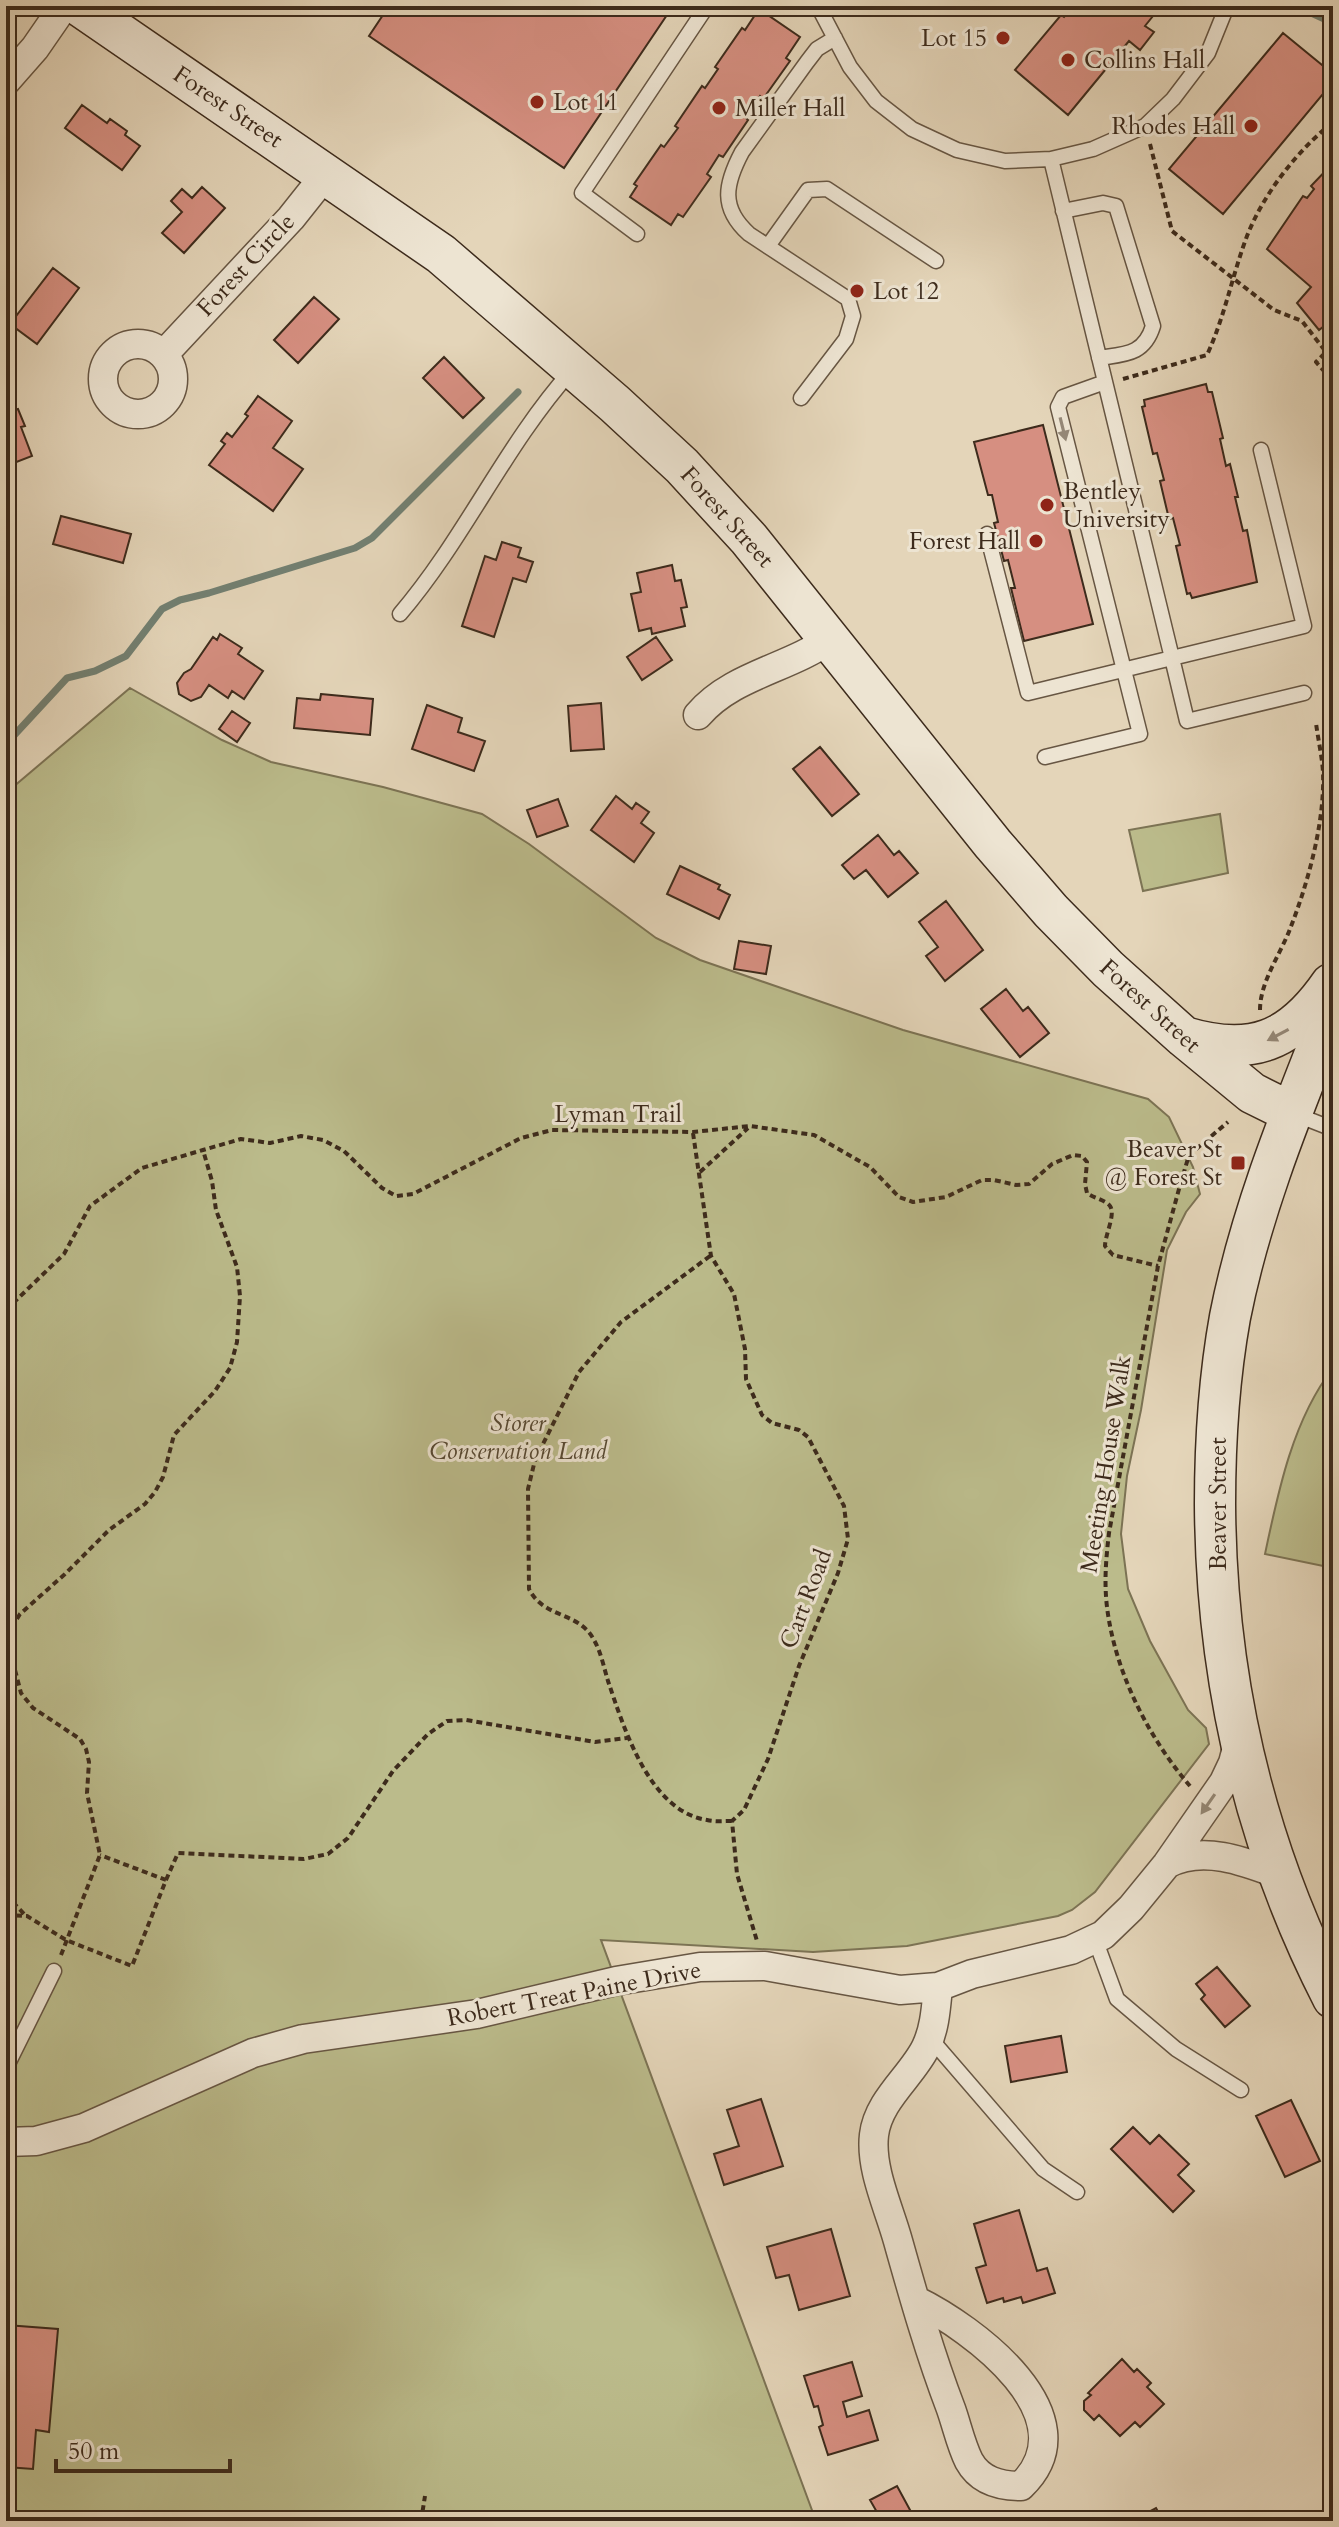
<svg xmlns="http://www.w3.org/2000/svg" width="1339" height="2527" viewBox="0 0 1339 2527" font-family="Cardo,serif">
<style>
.green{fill:#bbbb8b;stroke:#7c7354;stroke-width:2}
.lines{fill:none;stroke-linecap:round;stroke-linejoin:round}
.stream{stroke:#728072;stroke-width:7}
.building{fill:#d68f81;stroke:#3d2b1c;stroke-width:2}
.lane-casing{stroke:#675643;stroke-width:17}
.street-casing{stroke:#675643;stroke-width:31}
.secondary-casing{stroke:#3d2b1c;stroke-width:43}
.path{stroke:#3d2b1c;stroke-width:4;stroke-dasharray:6 4;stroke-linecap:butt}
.lane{stroke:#ede4d2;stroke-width:14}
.street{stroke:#ede4d2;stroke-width:28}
.secondary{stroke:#ede4d2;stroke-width:40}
.oneway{fill:#958877}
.poi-dot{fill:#8f2418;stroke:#ede4d2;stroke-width:3}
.labels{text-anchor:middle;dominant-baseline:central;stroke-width:6;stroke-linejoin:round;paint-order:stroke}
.poi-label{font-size:24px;fill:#3d2b1c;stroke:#ede4d2;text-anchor:start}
.street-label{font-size:24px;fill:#3d2b1c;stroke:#ede4d2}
.park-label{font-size:24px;font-style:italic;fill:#564832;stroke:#ede4d2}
</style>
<rect width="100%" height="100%" fill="#e4d5b9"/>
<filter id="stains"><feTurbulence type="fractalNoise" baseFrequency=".0025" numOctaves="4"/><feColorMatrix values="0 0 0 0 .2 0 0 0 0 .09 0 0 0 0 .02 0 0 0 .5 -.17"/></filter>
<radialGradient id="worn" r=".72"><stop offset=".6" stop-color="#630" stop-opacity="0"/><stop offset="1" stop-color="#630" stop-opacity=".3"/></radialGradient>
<path class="green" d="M 130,688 L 222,740 L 271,762 L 383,787 L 482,814 L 529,844 L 656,938 L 700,960 L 903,1030 L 1148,1099 L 1169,1117 L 1193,1167 L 1200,1194 L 1186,1212 L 1167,1250 L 1141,1410 L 1127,1476 L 1121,1534 L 1128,1589 L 1150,1641 L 1188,1710 L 1206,1728 L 1209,1744 L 1095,1892 L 1072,1910 L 1058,1916 L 907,1946 L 813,1952 L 601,1940 L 816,2521 L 6,2521 L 6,793 Z
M 1220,814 L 1228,873 L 1143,891 L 1129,830 Z
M 1333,1368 L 1333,1568 L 1265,1554 C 1278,1492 1293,1419 1333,1368 Z"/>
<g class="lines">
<path class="stream" d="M 1296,6 L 1333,23
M 6,744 L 67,678 L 95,671 L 126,656 L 162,609 L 180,600 L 209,593 L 355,548 L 372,538 L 518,392"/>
</g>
<path class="building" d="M 389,6 L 673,6 L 564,168 L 369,36 Z
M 1073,6 L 1161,6 L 1145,26 L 1154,32 L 1140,50 L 1129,41 L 1068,115 L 1015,70 L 1061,15 L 1064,17 Z
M 759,9 L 800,37 L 786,58 L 790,61 L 763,99 L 760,96 L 745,117 L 748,120 L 723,157 L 719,155 L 707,174 L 711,177 L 683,217 L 678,214 L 671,225 L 630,197 L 637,186 L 634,184 L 661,145 L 664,147 L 678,128 L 675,126 L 702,86 L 705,88 L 718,69 L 715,67 L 742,28 L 745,30 Z
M 1283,33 L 1333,74 L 1333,82 L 1223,214 L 1169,169 Z
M 82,105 L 107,123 L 110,119 L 127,131 L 125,135 L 140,146 L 122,170 L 65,128 Z
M 1333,163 L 1333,319 L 1319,330 L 1297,303 L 1311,287 L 1267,249 L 1303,196 L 1307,198 L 1314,189 L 1311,186 Z
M 202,187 L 225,208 L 184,253 L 162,233 L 182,212 L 171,201 L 182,189 L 192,198 Z
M 53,268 L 79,288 L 37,344 L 10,324 Z
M 314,297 L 339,319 L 298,363 L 274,340 Z
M 444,357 L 484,398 L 463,418 L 423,378 Z
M 1206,384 L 1208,392 L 1212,392 L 1223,438 L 1220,439 L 1226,466 L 1230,464 L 1238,497 L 1235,497 L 1243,531 L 1247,530 L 1257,582 L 1192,598 L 1190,593 L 1187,594 L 1176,546 L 1180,545 L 1173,518 L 1169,519 L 1160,481 L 1164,480 L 1157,453 L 1153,454 L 1142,407 L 1145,406 L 1144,400 Z
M 6,392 L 14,410 L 18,409 L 25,426 L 21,427 L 32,456 L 6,466 Z
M 258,396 L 292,421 L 273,448 L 303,469 L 273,511 L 209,465 L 225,444 L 221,441 L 227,433 L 232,437 L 248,416 L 245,414 Z
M 1043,425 L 1093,624 L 1024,641 L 1011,588 L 1015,588 L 1008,560 L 1004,561 L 994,523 L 998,522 L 992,495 L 988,495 L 974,442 Z
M 61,516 L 131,534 L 123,563 L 53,544 Z
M 502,542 L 521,548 L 518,557 L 533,562 L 526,582 L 513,578 L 494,637 L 462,626 L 485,556 L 496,560 Z
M 672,565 L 675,581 L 681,580 L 687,607 L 681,608 L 685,626 L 652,634 L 651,628 L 639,631 L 631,594 L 641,592 L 637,573 Z
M 220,634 L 242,648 L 238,654 L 263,671 L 244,699 L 232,691 L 228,698 L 209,685 L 201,697 L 191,701 L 179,694 L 177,683 L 184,673 L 191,669 L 213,637 L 217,640 Z
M 656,637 L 672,660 L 642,680 L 627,657 Z
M 321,694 L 373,699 L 370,735 L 294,728 L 297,698 L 320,700 Z
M 601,703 L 604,749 L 571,751 L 568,706 Z
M 427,705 L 462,718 L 458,732 L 485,741 L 474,771 L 412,749 Z
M 232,711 L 250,723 L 237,742 L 219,729 Z
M 820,747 L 859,794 L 832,816 L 793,769 Z
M 616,796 L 632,809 L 636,803 L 649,812 L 641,823 L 654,833 L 634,862 L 591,830 Z
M 558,799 L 568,826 L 537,837 L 527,810 Z
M 878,835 L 894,855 L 899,851 L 918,873 L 888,897 L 866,870 L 854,879 L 842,865 Z
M 680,866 L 720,885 L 718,889 L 730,895 L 719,919 L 667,894 Z
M 946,901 L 983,950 L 945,981 L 926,956 L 938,947 L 919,922 Z
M 739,941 L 771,946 L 766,974 L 734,969 Z
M 1006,989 L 1023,1011 L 1028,1007 L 1049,1033 L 1020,1057 L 981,1009 Z
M 1217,1967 L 1250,2006 L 1225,2027 L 1201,1999 L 1205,1995 L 1196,1984 Z
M 1061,2036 L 1067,2072 L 1011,2082 L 1005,2046 Z
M 761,2099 L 783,2166 L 724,2185 L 714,2154 L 739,2146 L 727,2110 Z
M 1291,2100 L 1320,2161 L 1285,2177 L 1256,2116 Z
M 1133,2127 L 1150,2144 L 1159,2135 L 1189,2164 L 1178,2175 L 1194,2191 L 1173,2212 L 1111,2149 Z
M 1019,2210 L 1037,2271 L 1047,2268 L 1055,2293 L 1023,2303 L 1021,2297 L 1004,2302 L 1003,2298 L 987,2303 L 976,2268 L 986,2265 L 974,2224 Z
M 831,2229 L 850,2296 L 799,2310 L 789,2275 L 776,2278 L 767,2247 Z
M 6,2325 L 58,2329 L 49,2432 L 36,2430 L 33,2469 L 6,2467 Z
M 1122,2359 L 1134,2372 L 1137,2369 L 1151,2383 L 1147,2387 L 1164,2404 L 1140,2427 L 1135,2422 L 1120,2436 L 1099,2415 L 1094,2420 L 1084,2410 L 1084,2401 L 1091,2395 L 1088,2393 Z
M 852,2362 L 862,2396 L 843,2402 L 847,2417 L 869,2410 L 878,2440 L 828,2455 L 819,2427 L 823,2425 L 818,2406 L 814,2407 L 804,2376 Z
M 897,2486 L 916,2521 L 882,2521 L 870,2500 Z
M 1156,2508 L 1163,2521 L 1138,2521 L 1137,2518 Z"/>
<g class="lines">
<defs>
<path id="lane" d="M 818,6 L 850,67 L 876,101 L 912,129 L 957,150 L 1005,161 L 1051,159 L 1093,149 L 1145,126 L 1173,99 L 1208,53 L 1227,6
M 1063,211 L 1103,203 L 1116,206 L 1153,326 C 1144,355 1125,354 1099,358
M 637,234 L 582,193 L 707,6
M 768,246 L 808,190 L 827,189 L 936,261
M 801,398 L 846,339 L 853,316 L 848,299 L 749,234 C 720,208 725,184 742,152 L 807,62 L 817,49 L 835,38
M 1261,450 L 1304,626 L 1172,658 L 1187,721 L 1304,693
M 987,534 L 1028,693 L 1172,658 L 1051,159
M 400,614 C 465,538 505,445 572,370
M 1045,757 L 1140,734 L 1058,407 L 1063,397 L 1105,382
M 1292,1113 L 1333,1129
M 1095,1939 L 1117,1999 L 1176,2049 L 1241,2090
M 930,2038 L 1043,2169 L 1077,2192
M 6,2068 L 54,1971"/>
<path id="street" d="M 6,81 L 35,48 L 64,6
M103 379a35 35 0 1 1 70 0a35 35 0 1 1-70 0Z
M 164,354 L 291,218 L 326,174
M 698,715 C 732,675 788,669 830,639
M 1167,1864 C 1202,1845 1244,1861 1278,1874
M 6,2142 L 36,2141 L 84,2128 L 253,2053 L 303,2039 L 477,2014 L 616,1981 L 700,1967 L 765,1966 L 900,1990 L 938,1987 L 972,1974 L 1071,1950 L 1103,1935 L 1131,1908 L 1167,1864 L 1224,1782 L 1233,1763 L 1239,1740
M 915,2300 C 973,2328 1093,2417 1021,2486 C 1000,2486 980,2481 969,2461 C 961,2445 957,2426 951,2409 C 930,2354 914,2298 898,2241 C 889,2208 870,2169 874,2135 C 878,2100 912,2076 926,2047 C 935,2028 936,2007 938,1987"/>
<path id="secondary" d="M 80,6 L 441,254 L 615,404 L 682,466 L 749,539 L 993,844 L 1051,911 L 1108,969 L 1184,1037 L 1252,1093 L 1292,1113
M 1333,1008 C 1293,1109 1251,1210 1230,1317 C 1219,1378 1215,1441 1215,1504 C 1216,1679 1253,1842 1333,1998
M 1184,1037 C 1251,1057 1291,1042 1331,984"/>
</defs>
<use href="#lane" class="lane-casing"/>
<use href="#street" class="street-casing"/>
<use href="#secondary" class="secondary-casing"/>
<path class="path" d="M 1150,144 L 1172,231 L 1274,310 L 1302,321 L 1326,352 L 1316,362 L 1333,381
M 1123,379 L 1207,355 C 1225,316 1232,276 1247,236 C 1264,193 1297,151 1333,122
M 1260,1010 C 1260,982 1280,955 1290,929 C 1308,883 1325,822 1323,772 C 1322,756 1318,739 1316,723
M 693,1133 L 711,1256 L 734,1294 L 745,1349 L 746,1379 L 762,1415 L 772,1423 L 799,1430 L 808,1437 L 844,1506 L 848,1539 L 838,1573 L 799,1666 L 768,1759 L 744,1810 L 732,1821 L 737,1874 L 757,1941
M 700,1172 L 748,1128
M 710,1256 L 621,1322 L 579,1372 L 535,1460 L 528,1489 L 529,1589 C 544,1619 579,1611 594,1640 C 601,1652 604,1668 608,1681 C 624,1728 649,1811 707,1820 C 715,1822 724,1821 732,1821
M 6,1310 L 64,1254 L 90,1206 L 142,1168 L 203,1150 L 241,1139 L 270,1143 L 301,1136 L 323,1140 L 344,1151 L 382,1188 L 396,1196 L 413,1194 L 521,1138 L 552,1130 L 693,1132 L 750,1126 L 814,1135 L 870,1167 L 899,1197 L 913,1202 L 946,1197 L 982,1180 L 994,1180 L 1016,1185 L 1029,1184 L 1052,1164 L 1073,1155 L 1082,1156 L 1087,1162 L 1085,1184 L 1087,1193 C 1093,1198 1106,1200 1110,1206 C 1116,1214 1105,1235 1105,1246 L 1113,1255 L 1158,1266
M 1190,1786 C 1148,1737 1115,1672 1107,1607 C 1104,1582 1106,1558 1109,1533 L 1158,1266 L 1179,1189 L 1189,1155 L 1228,1122
M 166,1880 L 178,1853 L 304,1859 L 328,1854 L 348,1838 L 393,1771 L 428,1734 L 447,1721 L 466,1720 L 595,1742 L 627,1738
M 6,1895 L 26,1916
M 6,1915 L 27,1916 L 66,1940 L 132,1966 L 166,1880 L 100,1855
M 61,1955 L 100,1855 L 87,1793 L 89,1762 L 86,1749 L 80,1739 L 33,1708 L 21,1693 L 9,1647 L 10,1630 L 20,1614 L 65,1574 L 109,1530 L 145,1504 L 155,1492 L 163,1477 L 174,1435 L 215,1391 L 230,1368 L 237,1342 L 240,1296 L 237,1267 L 216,1210 L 212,1181 L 203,1150
M 421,2521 L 425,2496"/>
<use href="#lane" class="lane"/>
<use href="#street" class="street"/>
<use href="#secondary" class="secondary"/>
</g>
<defs><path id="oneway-solid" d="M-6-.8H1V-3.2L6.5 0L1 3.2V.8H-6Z" transform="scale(2)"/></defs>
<g class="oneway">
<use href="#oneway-solid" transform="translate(1063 429) rotate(76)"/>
<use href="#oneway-solid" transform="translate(1278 1035) rotate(152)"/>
<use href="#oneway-solid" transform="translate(1208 1804) rotate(125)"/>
</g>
<g class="poi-dot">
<circle cx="1003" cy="38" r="8"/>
<circle cx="1068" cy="60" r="8"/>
<circle cx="537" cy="102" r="8"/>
<circle cx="719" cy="108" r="8"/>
<circle cx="1251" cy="126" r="8"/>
<circle cx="857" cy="291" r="8"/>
<circle cx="1047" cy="505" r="8"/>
<circle cx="1036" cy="541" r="8"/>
<rect x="1230" y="1155" width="16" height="16" rx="4"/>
</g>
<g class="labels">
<g class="poi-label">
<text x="987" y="38" text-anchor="end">Lot 15</text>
<text x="1084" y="60">Collins Hall</text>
<text x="553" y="102">Lot 11</text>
<text x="735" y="108">Miller Hall</text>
<text x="1235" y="126" text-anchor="end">Rhodes Hall</text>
<text x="873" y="291">Lot 12</text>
<text x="1063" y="491">Bentley<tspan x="1063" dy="28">University</tspan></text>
<text x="1020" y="541" text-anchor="end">Forest Hall</text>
<text x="1222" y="1149" text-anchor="end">Beaver St<tspan x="1222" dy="28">@ Forest St</tspan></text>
</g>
<g class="street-label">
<text transform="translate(228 107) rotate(34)">Forest Street</text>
<text transform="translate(246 265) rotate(-47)">Forest Circle</text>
<text transform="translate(727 517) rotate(48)">Forest Street</text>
<text transform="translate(1150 1006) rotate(42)">Forest Street</text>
<text x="618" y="1114">Lyman Trail</text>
<text transform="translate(1106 1464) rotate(-81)">Meeting House Walk</text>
<text transform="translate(1218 1504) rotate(-90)">Beaver Street</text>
<text transform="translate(806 1599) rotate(-69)">Cart Road</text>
<text transform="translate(574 1994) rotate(-11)">Robert Treat Paine Drive</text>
</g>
<g class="park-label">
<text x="518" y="1423">Storer<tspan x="518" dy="28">Conservation Land</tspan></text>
</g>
</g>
<rect width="1339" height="2527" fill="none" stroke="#e4d5b9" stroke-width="32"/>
<rect x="8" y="8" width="1323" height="2511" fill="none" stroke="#3d2b1c" stroke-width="4"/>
<rect x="16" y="16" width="1307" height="2495" fill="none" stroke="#3d2b1c" stroke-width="2"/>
<path d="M56 2459v12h174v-12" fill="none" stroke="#3d2b1c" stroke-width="4"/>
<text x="68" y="2459" font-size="24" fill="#3d2b1c" stroke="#ede4d2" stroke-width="6" paint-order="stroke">50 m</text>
<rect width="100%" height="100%" filter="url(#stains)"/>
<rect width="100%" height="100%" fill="url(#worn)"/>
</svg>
